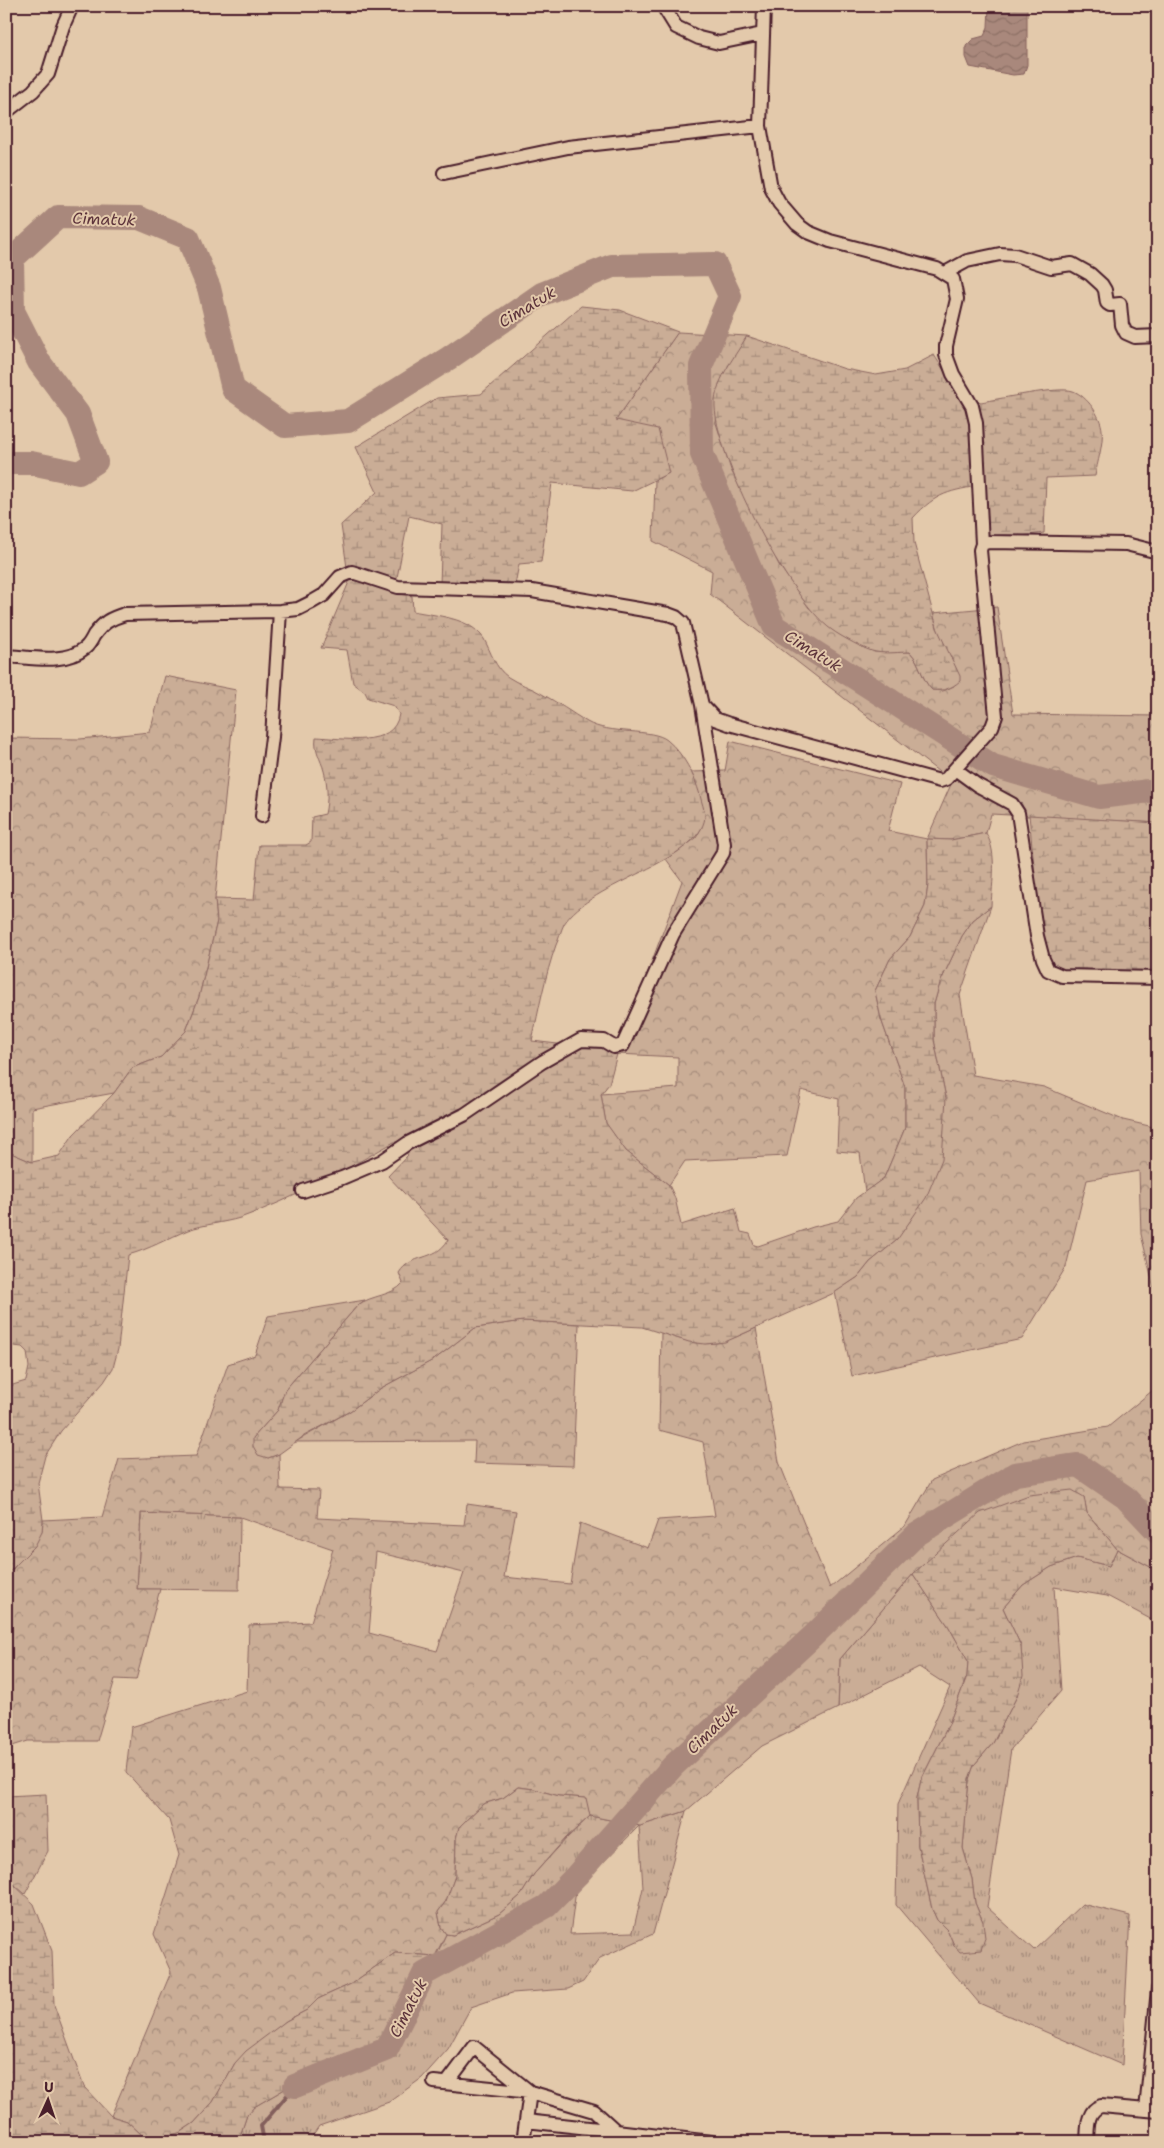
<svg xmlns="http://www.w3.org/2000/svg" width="1164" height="2148" viewBox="0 0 1164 2148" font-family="'Shantell Sans',sans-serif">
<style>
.grass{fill:url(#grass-tufts);stroke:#8a6660;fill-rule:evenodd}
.forest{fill:url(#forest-crowns);stroke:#8a6660;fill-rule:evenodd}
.wetland{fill:url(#wetland-marsh);stroke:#8a6660}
.water{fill:url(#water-waves);stroke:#835e5b}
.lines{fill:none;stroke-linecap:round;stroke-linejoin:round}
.stream{stroke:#835e5b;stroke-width:4}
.river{stroke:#a9887b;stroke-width:24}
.minor-casing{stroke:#4a1f2b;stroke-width:16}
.minor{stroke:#e3c9ab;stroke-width:12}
.labels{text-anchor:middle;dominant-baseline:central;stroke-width:4;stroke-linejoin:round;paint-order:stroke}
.water-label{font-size:16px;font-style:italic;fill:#5d343b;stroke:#e3c9ab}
</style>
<defs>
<pattern id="grass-tufts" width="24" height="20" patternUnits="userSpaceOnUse" patternTransform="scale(1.25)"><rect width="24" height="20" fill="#caad96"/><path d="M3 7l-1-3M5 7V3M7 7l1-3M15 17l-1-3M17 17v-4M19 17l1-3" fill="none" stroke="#a68c7b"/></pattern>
<pattern id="forest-crowns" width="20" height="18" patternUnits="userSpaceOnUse" patternTransform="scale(1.25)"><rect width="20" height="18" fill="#caad96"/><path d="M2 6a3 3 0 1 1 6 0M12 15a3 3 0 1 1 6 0" fill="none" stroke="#a68c7b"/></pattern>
<pattern id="wetland-marsh" width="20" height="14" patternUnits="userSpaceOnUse" patternTransform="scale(1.25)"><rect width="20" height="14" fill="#caad96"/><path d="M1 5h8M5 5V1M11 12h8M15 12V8" fill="none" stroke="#a68c7b"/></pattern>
<pattern id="water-waves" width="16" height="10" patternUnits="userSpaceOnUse" patternTransform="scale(1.25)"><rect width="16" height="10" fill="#a9887b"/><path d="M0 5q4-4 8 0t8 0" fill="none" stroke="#8c6f65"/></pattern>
</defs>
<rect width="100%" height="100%" fill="#e3c9ab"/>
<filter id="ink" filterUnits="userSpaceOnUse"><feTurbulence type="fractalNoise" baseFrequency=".02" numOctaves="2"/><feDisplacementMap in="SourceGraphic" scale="10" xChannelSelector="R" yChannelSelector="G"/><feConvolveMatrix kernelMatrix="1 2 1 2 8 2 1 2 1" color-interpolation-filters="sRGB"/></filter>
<g filter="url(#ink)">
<path class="grass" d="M 141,1513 L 240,1517 L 239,1590 L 137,1589 Z
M 1117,1549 L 1158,1571 L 1158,1623 L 1107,1596 L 1054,1587 L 1061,1691 L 1011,1749 L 987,1907 L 1034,1950 L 1082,1904 L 1130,1916 L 1122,2065 L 979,2003 L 896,1905 L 898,1804 L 950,1687 L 919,1667 L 838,1708 L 840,1659 L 913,1574 L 949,1627 L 968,1661 L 967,1676 L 949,1724 L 921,1780 L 917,1798 L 918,1846 L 932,1909 L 937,1920 L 948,1931 L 954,1945 L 983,1922 L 975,1903 L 972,1879 L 963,1848 L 969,1779 L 974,1765 L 993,1743 L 1017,1696 L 1021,1646 L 1003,1608 L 1023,1585 L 1051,1567 L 1077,1558 L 1109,1566 Z
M 686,1811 L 653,1934 L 600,1958 L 583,1982 L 568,1989 L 512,1993 L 471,2007 L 448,2049 L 422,2078 L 389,2102 L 319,2126 L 308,2142 L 238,2142 L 247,2115 L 254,2107 L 312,2073 L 356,2056 L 385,2039 L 395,2023 L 408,1988 L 432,1965 L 446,1934 L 453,1935 L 499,1914 L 521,1895 L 534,1874 L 567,1838 L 590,1816 L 640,1826 ZM 639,1826 L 643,1888 L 633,1932 L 570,1934 L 576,1890 Z"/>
<path class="forest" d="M 678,332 L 747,336 L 719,384 L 716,423 L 731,470 L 779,565 L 809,608 L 874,652 L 910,652 C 921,663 921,679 932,690 L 943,691 L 954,686 L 933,613 L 997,607 L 1013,714 L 1158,716 L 1158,823 L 991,814 L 986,833 L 951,840 L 927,839 L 928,885 L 925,906 L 910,937 L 890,959 L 875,991 L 881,1019 L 905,1087 L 905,1128 L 884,1178 L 865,1192 L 860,1153 L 837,1151 L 839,1099 L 801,1090 L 787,1156 L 685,1161 L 669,1185 L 626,1151 L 606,1124 L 601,1094 L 678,1088 L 678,1057 L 617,1054 L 682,881 L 666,859 L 676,853 L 696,838 L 702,827 L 696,782 L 691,772 L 725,771 L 730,741 L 900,784 L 888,831 L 927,839 L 952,782 L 710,594 L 712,571 L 653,541 L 655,480 L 669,473 L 616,420 Z
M 165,676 L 236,690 L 215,899 L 217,921 L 199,997 L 186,1031 L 161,1057 L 132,1068 L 114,1093 L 32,1108 L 32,1162 L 6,1151 L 6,738 L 80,739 L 150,732 Z
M 991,906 L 960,995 L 973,1075 L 1044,1087 L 1123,1120 L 1158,1128 L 1158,1305 L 1141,1234 L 1139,1171 L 1087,1180 L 1066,1267 L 1022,1339 L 852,1376 L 835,1292 L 858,1277 L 870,1262 L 897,1240 L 946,1098 L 934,1040 L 934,1004 L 940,983 L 962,936 L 973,920 Z
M 365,1300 L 358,1305 L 285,1390 L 278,1410 L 253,1438 L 268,1458 L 279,1454 L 280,1489 L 319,1490 L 317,1518 L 464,1525 L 467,1504 L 516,1511 L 504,1577 L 570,1584 L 580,1523 L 648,1548 L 658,1520 L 715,1516 L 703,1442 L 659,1430 L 661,1333 C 706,1348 713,1348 756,1328 L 779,1462 L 830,1588 L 905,1526 L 932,1480 L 1023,1441 L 1108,1427 L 1158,1386 L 1158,1571 L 1117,1549 L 1087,1513 L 1084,1497 L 945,1546 L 913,1574 L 840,1659 L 838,1708 L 762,1746 L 686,1811 L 640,1826 L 590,1816 L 585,1798 L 559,1796 L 534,1789 L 518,1787 L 503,1798 L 483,1804 L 459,1827 L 456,1839 L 455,1876 L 446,1901 L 438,1912 L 441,1927 L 446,1934 L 435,1956 L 395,1953 L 351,1984 L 318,1999 L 307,2010 L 286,2021 L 235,2063 L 213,2102 L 194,2123 L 179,2133 L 152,2140 L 144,2137 L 127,2121 L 111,2116 L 171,1972 L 154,1934 L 179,1855 L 169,1820 L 126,1772 L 131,1727 L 247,1691 L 249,1625 L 311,1622 L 333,1549 L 240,1517 L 141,1513 L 137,1589 L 160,1589 L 136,1680 L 115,1679 L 97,1741 L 28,1741 L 6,1748 L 6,1575 L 10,1573 L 42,1532 L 43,1520 L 102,1517 L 119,1459 L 196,1456 L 228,1364 L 255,1355 L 268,1316 ZM 376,1552 L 464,1573 L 437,1651 L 369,1633 Z
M 523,1321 L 579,1324 L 573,1466 L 474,1463 L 475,1441 L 295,1442 L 350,1411 L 381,1388 L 435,1359 L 475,1328 Z
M 46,1794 L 48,1851 L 25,1894 L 6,1877 L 6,1796 Z"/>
<path class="wetland" d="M 581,306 L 620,310 L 678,332 L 616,420 L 658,429 L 669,473 L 632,491 L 552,483 L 541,562 L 519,564 L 514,590 L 440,585 L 442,524 L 409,516 L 394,593 L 412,596 L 413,611 C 436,616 470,617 484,639 C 491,652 495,668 508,677 C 518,684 531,687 542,694 C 557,702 572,713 587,722 C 609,735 652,728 667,740 C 684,754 694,775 700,795 C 701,801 705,810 705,817 C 700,862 591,881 564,924 C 561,930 559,939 556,945 C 545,976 539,1008 532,1041 L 583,1047 L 607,1046 L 617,1054 L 609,1084 L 601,1094 L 606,1123 L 626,1151 L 669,1185 L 675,1198 L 681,1225 L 735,1208 L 741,1232 L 750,1234 L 754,1245 L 758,1246 L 813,1227 L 838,1221 L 856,1198 L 884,1178 L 905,1128 L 905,1087 L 881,1019 L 875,991 L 890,959 L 910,937 L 925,906 L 928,885 L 927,839 L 951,840 L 986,833 C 998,854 992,882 991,906 L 973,920 L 962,936 L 940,983 L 934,1004 L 934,1040 L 946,1098 L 942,1159 L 926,1198 L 897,1240 L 870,1262 L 858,1277 L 834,1293 L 725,1342 L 705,1344 L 689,1342 L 642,1327 L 523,1321 L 475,1328 L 435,1359 L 381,1388 L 350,1411 L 304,1436 L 279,1454 L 268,1458 L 258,1455 L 253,1446 L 253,1438 L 278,1410 L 285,1390 L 358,1305 C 371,1295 393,1296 403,1283 L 399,1273 C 411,1253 435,1262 448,1240 L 388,1176 L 408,1155 L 399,1142 L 394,1142 C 345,1170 294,1199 240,1218 C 223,1223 205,1224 188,1230 C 168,1238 150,1249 128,1255 L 118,1349 L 113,1368 L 104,1382 L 61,1431 L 45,1456 L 38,1483 L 43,1520 L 42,1532 L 35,1546 L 6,1575 L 6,1387 L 26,1381 L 29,1367 L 27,1352 L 22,1347 L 6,1345 L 6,1151 L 32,1162 L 59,1156 L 73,1135 L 114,1093 L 132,1068 L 161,1057 L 186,1031 L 199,997 L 217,921 L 215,899 L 254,900 L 259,845 L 306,845 L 311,842 L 312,817 L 325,814 C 328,801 328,785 324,771 C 321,759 314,751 316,737 C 342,738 394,749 399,714 L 394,706 L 368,698 L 365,692 L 353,683 L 347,650 L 321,648 L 349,582 L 341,525 L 377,492 L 356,447 L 437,398 L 481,394 Z
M 747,336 L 845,369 L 876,375 L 905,370 L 934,355 C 946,373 958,397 981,402 C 999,399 1059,386 1073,391 C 1087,396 1101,416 1102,430 C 1104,442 1097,464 1095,476 L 1046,478 L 1044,533 L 988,540 L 983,485 C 950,491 937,492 913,518 L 914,543 L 937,628 L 960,676 L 960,681 C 951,689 943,691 932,690 C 921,679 921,663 910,652 C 899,652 887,654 876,652 C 867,651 840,636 832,630 C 789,600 712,452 715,401 C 717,378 736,355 747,336 Z
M 1029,815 L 1158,823 L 1158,969 L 1150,975 L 1062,976 L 1043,958 Z
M 1072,1490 L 1084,1497 L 1087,1513 L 1117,1549 L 1109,1566 L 1077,1558 L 1051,1567 L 1023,1585 L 1003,1608 L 1021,1646 L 1023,1676 L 1017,1696 L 993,1743 L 974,1765 L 969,1779 L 963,1848 L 972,1879 L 975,1903 L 983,1922 L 985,1938 L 981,1950 L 960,1952 L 954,1945 L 948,1931 L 937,1920 L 932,1909 L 918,1846 L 917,1798 L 921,1780 L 949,1724 L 967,1676 L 968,1661 L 949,1627 L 913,1574 L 980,1513 L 1029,1495 Z
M 518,1787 L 534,1789 L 559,1796 L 586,1798 L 590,1816 L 566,1838 L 534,1874 L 521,1895 L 499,1914 L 453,1935 L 446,1934 L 441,1927 L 438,1912 L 446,1901 L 455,1876 L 456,1839 L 459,1827 L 483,1804 L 503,1798 Z
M 6,1877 L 34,1904 L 52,1951 L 54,2005 L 84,2087 L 111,2116 L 127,2121 L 144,2137 L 152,2140 L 179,2133 L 194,2123 L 213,2102 L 235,2063 L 246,2051 L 286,2021 L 307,2010 L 318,1999 L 351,1984 L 395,1953 L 435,1956 L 432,1965 L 408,1988 L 395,2023 L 385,2039 L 356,2056 L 312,2073 L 254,2107 L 247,2115 L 238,2142 L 6,2142 Z"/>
<path class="water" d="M 989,6 L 1027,6 L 1027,65 L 1024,74 L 1013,75 L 970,67 L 966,57 L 966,46 L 973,39 L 984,36 L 988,27 Z"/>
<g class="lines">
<path class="stream" d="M 264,2142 L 261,2126 L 295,2086"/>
<path class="river" d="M 6,463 L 31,463 L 79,473 L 96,462 L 78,414 L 39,362 L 13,311 L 12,259 L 58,217 L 139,218 L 188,238 L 209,288 L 233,389 L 285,426 L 348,421 L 449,358 L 542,294 L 612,266 L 715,264 L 730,296 L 701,366 L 702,454 L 774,626 L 993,766 L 1099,797 L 1158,790
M 295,2086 L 387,2049 L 424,1974 L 547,1906 L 577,1875 L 673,1766 L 812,1637 L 916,1535 L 1015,1474 L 1078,1465 L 1125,1497 L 1158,1532"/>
<defs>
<path id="minor" d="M 663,6 L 676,27 L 699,38 L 719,43 L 762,34
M 764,6 L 760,126 L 771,188 L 779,203 L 797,224 L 808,232 L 830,241 L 937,269 L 953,279 L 957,299 L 946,346 L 946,355 L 953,374 L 972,406 L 976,423 L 982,544
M 6,112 L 33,91 L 48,74 L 63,26 L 72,6
M 444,173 L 568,147 L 760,126
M 945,273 L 967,261 L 1000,254 L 1015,255 L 1051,267 L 1072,264 L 1090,274 L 1102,285 L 1105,290 L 1107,303 L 1110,305 L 1120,304 L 1122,325 L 1126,333 L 1135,337 L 1158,336
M 6,656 C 30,657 65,665 85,648 C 89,645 92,639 94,635 C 104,622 109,619 125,614 L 280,611 L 298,609 L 312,602 L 324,595 L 340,577 L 352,572 L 398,587 L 532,591 L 668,614 L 676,617 L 683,623 L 702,705 L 724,844 L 723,853 L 673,934 L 623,1045 L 614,1047 L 604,1041 L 581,1040 L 542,1062 L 464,1115 L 408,1143 L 382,1161 L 342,1178 L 303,1191
M 702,705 L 715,719 L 729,724 L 940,781 L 946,779 L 992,727 L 996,716 L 980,550 L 982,544 L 988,542 L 1126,544 L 1158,552
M 955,769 L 977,785 L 1012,804 L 1018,813 L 1037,936 L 1043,959 L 1048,970 L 1062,976 L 1158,978
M 262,816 L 272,737 L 280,611
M 434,2082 L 530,2092 L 594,2111 L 616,2131 L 711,2142
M 447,2083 L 474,2047 L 530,2092 L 526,2121 L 616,2131 L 615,2142
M 1146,2110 L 1158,1989
M 523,2142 L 526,2121
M 1087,2142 C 1088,2128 1086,2111 1101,2106 L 1158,2111"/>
</defs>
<use href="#minor" class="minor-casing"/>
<use href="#minor" class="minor"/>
</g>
</g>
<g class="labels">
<g class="water-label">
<text transform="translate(104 219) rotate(2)">Cimatuk</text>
<text transform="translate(527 307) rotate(-31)">Cimatuk</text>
<text transform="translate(813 651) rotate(32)">Cimatuk</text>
<text transform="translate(712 1729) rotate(-44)">Cimatuk</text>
<text transform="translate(408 2008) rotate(-63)">Cimatuk</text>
</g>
</g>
<rect width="1164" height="2148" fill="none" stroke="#e3c9ab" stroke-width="25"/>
<rect x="12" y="12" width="1139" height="2123" fill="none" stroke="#4a1f2b" stroke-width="2" filter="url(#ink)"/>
<g transform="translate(48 2100) rotate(3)" stroke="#e3c9ab" stroke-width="4" paint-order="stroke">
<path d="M0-4L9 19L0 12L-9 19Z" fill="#4a1f2b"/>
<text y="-8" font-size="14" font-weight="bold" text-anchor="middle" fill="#4a1f2b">U</text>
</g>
</svg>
